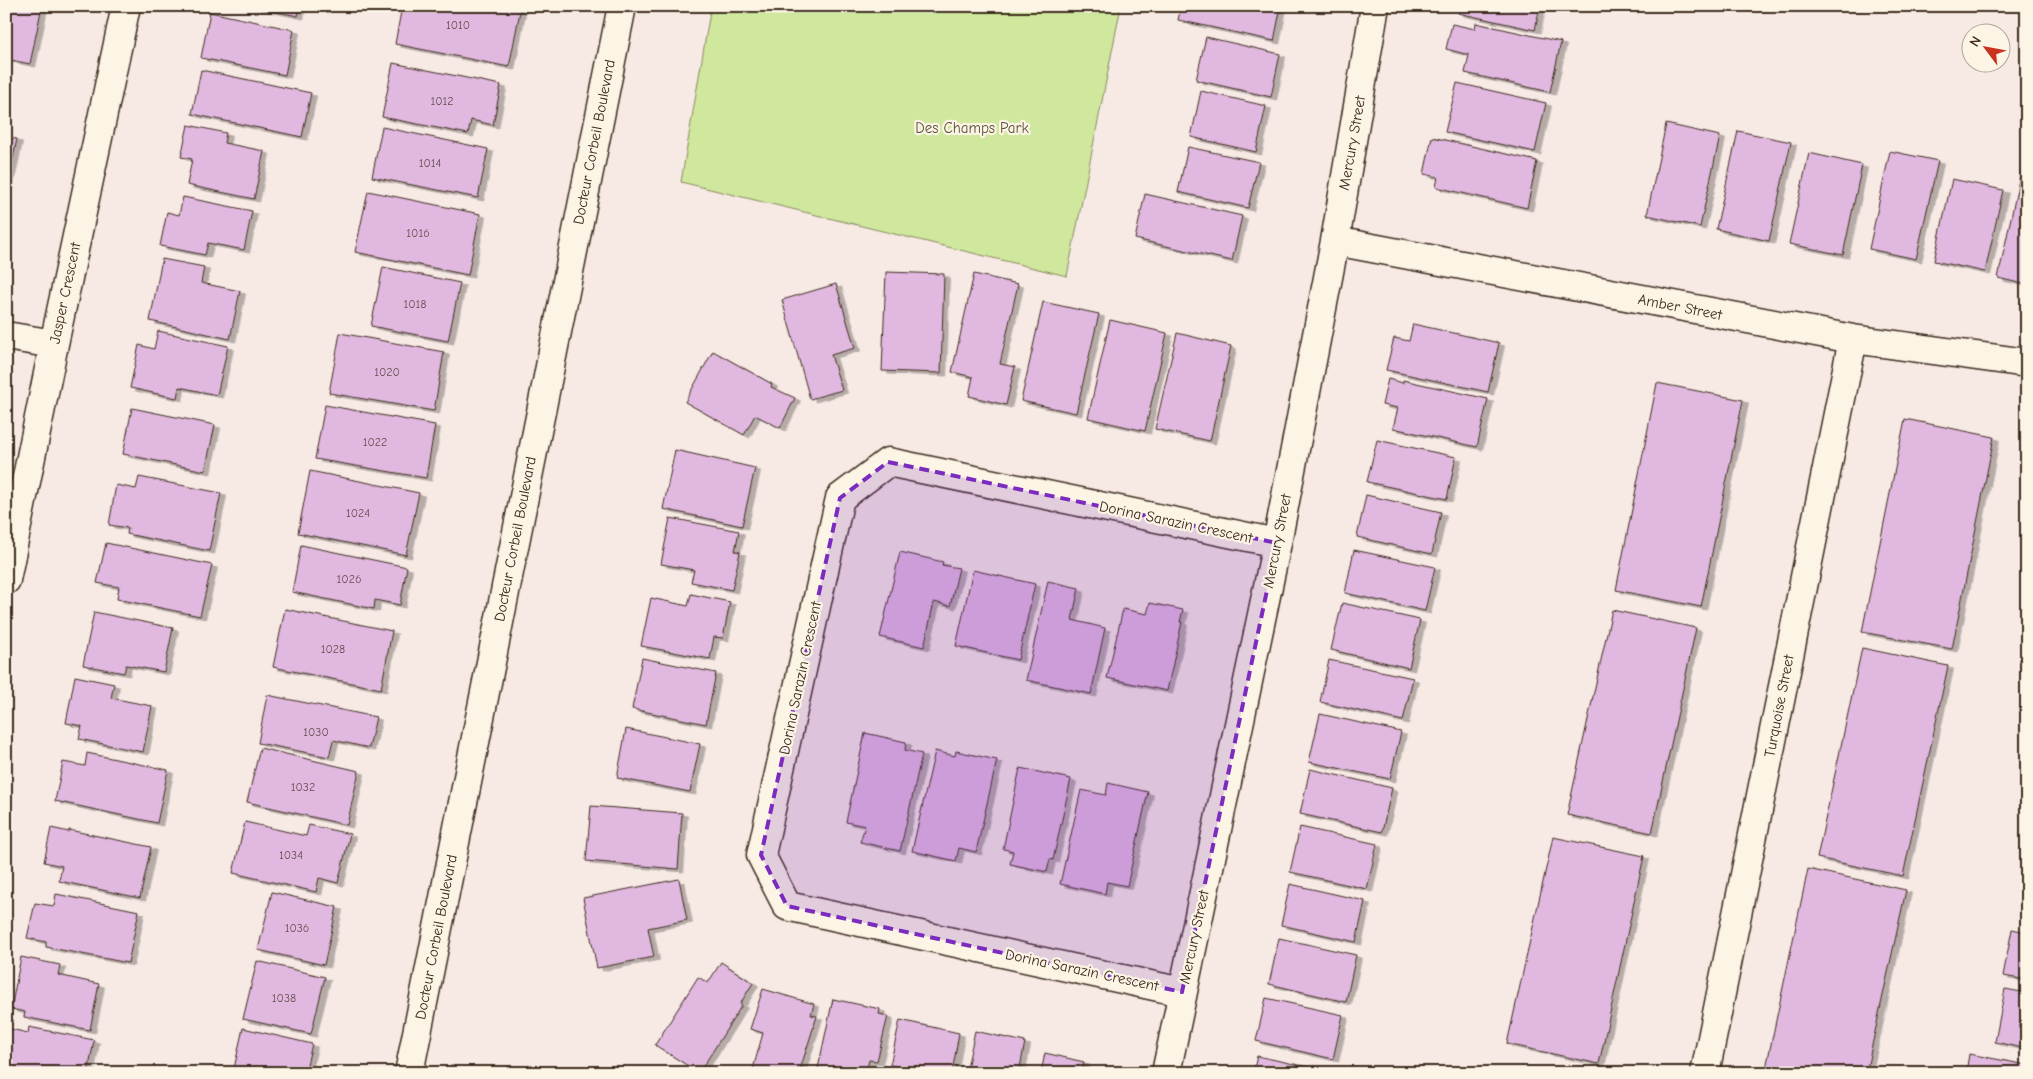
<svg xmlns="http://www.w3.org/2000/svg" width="2033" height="1079" viewBox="0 0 2033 1079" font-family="'Comic Neue',sans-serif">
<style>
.green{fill:#d0e89e;stroke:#86895e}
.building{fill:#e1b9e0;stroke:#3b2a1e;filter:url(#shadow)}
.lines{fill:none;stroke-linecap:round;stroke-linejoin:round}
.minor-casing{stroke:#3b2a1e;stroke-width:31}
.minor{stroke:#fcf5e5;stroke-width:28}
.marked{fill:#7b2cbf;fill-opacity:0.2;stroke:#7b2cbf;stroke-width:4;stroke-dasharray:10 6;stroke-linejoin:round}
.labels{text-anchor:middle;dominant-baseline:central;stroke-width:4.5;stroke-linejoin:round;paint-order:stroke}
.number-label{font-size:12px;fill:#644e4e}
.park-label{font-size:15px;fill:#595038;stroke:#fcf5e5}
.street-label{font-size:15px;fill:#3b2a1e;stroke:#fcf5e5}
</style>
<defs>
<filter id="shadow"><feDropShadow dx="5.5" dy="3" stdDeviation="0" flood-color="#0004"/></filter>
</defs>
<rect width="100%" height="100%" fill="#f7e9e4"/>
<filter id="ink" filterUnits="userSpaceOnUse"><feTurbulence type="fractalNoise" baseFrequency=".02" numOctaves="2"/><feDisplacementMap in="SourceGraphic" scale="10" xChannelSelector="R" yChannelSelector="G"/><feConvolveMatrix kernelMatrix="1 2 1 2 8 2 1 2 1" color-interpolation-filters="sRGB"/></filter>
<g filter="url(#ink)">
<path class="green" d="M 711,6 L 1121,6 L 1067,276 L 681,182 Z"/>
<path class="building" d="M 6,6 L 42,6 L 30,64 L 6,59 Z
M 248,6 L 300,6 L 298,16 Z
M 402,6 L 521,6 L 509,67 L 395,44 Z
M 1181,6 L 1281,6 L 1274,41 L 1178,20 Z
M 1460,6 L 1540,6 L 1535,30 L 1458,13 Z
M 210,12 L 294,30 L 285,75 L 201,58 Z
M 1476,23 L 1561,42 L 1550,92 L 1465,73 L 1469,55 L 1446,49 L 1452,24 L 1475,29 Z
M 1206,37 L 1280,54 L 1271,97 L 1196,80 Z
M 393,63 L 501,85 L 493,125 L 471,120 L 468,134 L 382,117 Z
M 201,70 L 311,93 L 302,137 L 192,114 Z
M 1457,83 L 1546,103 L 1535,152 L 1445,132 Z
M 1201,91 L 1266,106 L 1256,152 L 1191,137 Z
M 1666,124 L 1720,136 L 1700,227 L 1647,215 Z
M 188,125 L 226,133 L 224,143 L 264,151 L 254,199 L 187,185 L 192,159 L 181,157 Z
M 382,127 L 488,149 L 478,198 L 372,177 Z
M 1738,131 L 1791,142 L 1769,241 L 1716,229 Z
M 6,137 L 17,139 L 6,191 Z
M 1432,137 L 1537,161 L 1527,208 L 1436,187 L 1438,177 L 1424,174 Z
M 1188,147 L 1259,162 L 1248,208 L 1178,192 Z
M 1890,151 L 1938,161 L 1916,259 L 1869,249 Z
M 1809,153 L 1862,165 L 1843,255 L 1789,244 Z
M 2024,157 L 2027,158 L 2027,285 L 1998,278 Z
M 1952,179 L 2003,190 L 1985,272 L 1934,261 Z
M 368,191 L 480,214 L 468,275 L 355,252 Z
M 1145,194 L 1242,216 L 1232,261 L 1135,239 Z
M 183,197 L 252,211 L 244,250 L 208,243 L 205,255 L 160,246 L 167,212 L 179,215 Z
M 162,259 L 204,267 L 201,283 L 240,291 L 230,339 L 150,321 Z
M 383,267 L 460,283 L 448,341 L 371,326 Z
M 886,272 L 944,274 L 941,373 L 882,371 Z
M 974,274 L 1018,284 L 1000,364 L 1015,367 L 1006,405 L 969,396 L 973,377 L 952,372 Z
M 836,284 L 855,348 L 831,355 L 842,390 L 810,399 L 782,300 Z
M 1043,302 L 1099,314 L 1076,413 L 1021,401 Z
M 1110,320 L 1167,333 L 1145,431 L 1088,418 Z
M 1413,324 L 1499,343 L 1488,392 L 1386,370 L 1394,338 L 1409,341 Z
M 158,331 L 228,346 L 217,395 L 179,387 L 177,398 L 130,388 L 139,345 L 154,349 Z
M 340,333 L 444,352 L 434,411 L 329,393 Z
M 1177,333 L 1231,346 L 1210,441 L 1155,429 Z
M 713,351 L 772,384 L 771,387 L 795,398 L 780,428 L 755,415 L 744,435 L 685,402 Z
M 1388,379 L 1403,383 L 1403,380 L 1488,399 L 1477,447 L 1393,428 L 1398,408 L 1382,405 Z
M 1657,383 L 1743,400 L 1701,607 L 1616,590 Z
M 325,405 L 435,425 L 426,478 L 315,459 Z
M 132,408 L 215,425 L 205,471 L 123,454 Z
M 1905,419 L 1994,437 L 1952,649 L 1862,632 Z
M 1377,440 L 1456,457 L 1447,499 L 1367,482 Z
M 675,450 L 755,468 L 742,526 L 663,509 Z
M 310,471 L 419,493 L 406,555 L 298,533 Z
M 139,477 L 221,493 L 209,551 L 127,534 L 128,528 L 109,525 L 116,485 L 136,489 Z
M 1366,495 L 1441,512 L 1432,554 L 1357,537 Z
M 670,518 L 739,531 L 735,551 L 740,552 L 732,590 L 691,582 L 694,570 L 661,564 Z
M 106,543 L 212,565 L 200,616 L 117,599 L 119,587 L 97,583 Z
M 301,545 L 407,567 L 400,605 L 375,600 L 374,609 L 292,592 Z
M 1354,550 L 1435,567 L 1425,611 L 1345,593 Z
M 900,552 L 943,562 L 942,565 L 959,568 L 950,606 L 934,602 L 924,647 L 880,637 Z
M 973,570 L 1035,584 L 1018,660 L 956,646 Z
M 1048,581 L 1079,588 L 1072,620 L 1105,628 L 1091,694 L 1026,680 Z
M 691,594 L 730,602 L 723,638 L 714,637 L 710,659 L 641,646 L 651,598 L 688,606 Z
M 1150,603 L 1183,610 L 1180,622 L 1182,622 L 1167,691 L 1107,678 L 1123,609 L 1147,614 Z
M 1342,603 L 1420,620 L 1409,668 L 1331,650 Z
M 285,609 L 392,631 L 381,689 L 273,667 Z
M 1612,610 L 1696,628 L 1652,833 L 1567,815 Z
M 94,612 L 173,628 L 164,672 L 126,665 L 124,673 L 83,665 Z
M 1862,648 L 1948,666 L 1903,876 L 1817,858 Z
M 642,658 L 716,673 L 706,724 L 632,709 Z
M 1329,660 L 1413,678 L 1403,721 L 1320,702 Z
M 75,676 L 114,684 L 111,698 L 152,706 L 143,752 L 79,739 L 82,726 L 66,723 Z
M 267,695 L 376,717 L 369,748 L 333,740 L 329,757 L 258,743 Z
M 1320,714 L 1401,732 L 1390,779 L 1309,762 Z
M 626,729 L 700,744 L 690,792 L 617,778 Z
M 865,733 L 906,742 L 905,750 L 922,754 L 900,851 L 860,842 L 865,826 L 846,822 Z
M 260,748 L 359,771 L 347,825 L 247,802 Z
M 935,751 L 955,756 L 956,751 L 997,760 L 976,852 L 959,848 L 956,861 L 912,851 Z
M 87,753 L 168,770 L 157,823 L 55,801 L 63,762 L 85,766 Z
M 1020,768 L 1071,779 L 1053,860 L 1050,859 L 1047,872 L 1010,864 L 1013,851 L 1003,849 Z
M 1310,769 L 1392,788 L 1382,832 L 1300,814 Z
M 1108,783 L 1148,792 L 1127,886 L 1107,882 L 1105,894 L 1060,884 L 1081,790 L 1106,795 Z
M 591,806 L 682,813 L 678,869 L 586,861 Z
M 245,822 L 306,836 L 309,825 L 350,834 L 338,883 L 319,878 L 316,892 L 233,873 Z
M 1300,827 L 1377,844 L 1367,889 L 1290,872 Z
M 51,828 L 69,832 L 69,830 L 151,847 L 140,898 L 59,881 L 62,866 L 44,862 Z
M 1553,837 L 1644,856 L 1599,1064 L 1507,1044 Z
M 1808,869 L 1906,890 L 1866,1073 L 1789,1073 L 1766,1068 Z
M 679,879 L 687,920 L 648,928 L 654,957 L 597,968 L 583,898 Z
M 1290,884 L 1365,901 L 1356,942 L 1281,925 Z
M 272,892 L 337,907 L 324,965 L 258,950 Z
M 56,894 L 139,911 L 128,963 L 46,947 L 46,942 L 27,938 L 35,903 L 54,906 Z
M 2012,929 L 2027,932 L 2027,980 L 2003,976 Z
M 1279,938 L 1356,955 L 1346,1002 L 1269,984 Z
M 21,957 L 60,965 L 58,975 L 99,984 L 90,1030 L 24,1017 L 25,1012 L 11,1009 Z
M 257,961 L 325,977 L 311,1034 L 243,1019 Z
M 721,962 L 753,983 L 740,1004 L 742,1005 L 699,1073 L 655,1045 L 698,977 L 708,983 Z
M 763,989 L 814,1004 L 811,1015 L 817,1016 L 799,1073 L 766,1073 L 753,1069 L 763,1033 L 750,1029 Z
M 2005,989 L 2027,993 L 2027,1049 L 1995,1042 Z
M 1266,998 L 1343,1015 L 1333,1059 L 1256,1041 Z
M 833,999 L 880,1009 L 879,1014 L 888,1016 L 877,1061 L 869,1060 L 866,1073 L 817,1073 Z
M 900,1020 L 959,1033 L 952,1073 L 899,1073 L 901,1067 L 890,1065 Z
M 29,1027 L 94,1040 L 88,1073 L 6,1073 L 6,1028 L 28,1033 Z
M 243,1028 L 312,1044 L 305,1073 L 233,1073 Z
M 975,1031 L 1025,1042 L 1019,1073 L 966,1073 Z
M 1045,1053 L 1084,1062 L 1082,1073 L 1041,1073 Z
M 1969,1054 L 2027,1065 L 2027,1073 L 1966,1073 Z
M 1257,1056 L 1331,1072 L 1331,1073 L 1253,1073 Z"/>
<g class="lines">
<defs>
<path id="minor" d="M 1335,241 L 1853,339 L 2027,363
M 6,336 L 54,344
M 6,580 L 54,344 L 126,6
M 1182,992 L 787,906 L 761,855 L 840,498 L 888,462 L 1277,543
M 409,1073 L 622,6
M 1166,1073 L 1277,543 L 1335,241 L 1375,6
M 1705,1073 L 1853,339"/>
</defs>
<use href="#minor" class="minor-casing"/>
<use href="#minor" class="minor"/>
</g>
</g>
<path class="marked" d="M 888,462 L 1277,543 L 1182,992 L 787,906 L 761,855 L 840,498 Z"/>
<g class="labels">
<g class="number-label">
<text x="458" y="25">1010</text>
<text x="442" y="101">1012</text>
<text x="430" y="163">1014</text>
<text x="418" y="233">1016</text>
<text x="415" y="304">1018</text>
<text x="387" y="372">1020</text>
<text x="375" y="442">1022</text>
<text x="358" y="513">1024</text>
<text x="349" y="579">1026</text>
<text x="333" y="649">1028</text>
<text x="316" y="732">1030</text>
<text x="303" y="787">1032</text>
<text x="291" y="855">1034</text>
<text x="297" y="928">1036</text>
<text x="284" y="998">1038</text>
</g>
<g class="park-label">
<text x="972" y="128">Des Champs Park</text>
</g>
<g class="street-label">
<text transform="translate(594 142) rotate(-79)">Docteur Corbeil Boulevard</text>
<text transform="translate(1352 143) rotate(-80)">Mercury Street</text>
<text transform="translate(65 293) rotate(-78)">Jasper Crescent</text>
<text transform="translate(1680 307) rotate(11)">Amber Street</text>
<text transform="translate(1176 522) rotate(12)">Dorina Sarazin Crescent</text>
<text transform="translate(515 539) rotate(-79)">Docteur Corbeil Boulevard</text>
<text transform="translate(1277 541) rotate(-79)">Mercury Street</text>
<text transform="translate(800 678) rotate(-78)">Dorina Sarazin Crescent</text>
<text transform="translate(1779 706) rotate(-79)">Turquoise Street</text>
<text transform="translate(436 937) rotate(-79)">Docteur Corbeil Boulevard</text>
<text transform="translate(1194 937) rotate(-78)">Mercury Street</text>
<text transform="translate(1082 970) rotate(12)">Dorina Sarazin Crescent</text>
</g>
</g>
<rect width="2033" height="1079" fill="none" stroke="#fcf5e5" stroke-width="25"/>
<rect x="12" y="12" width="2008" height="1054" fill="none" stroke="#3b2a1e" stroke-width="2" filter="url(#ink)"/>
<g transform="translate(1986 48) rotate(302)"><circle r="24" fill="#fcf5e5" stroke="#afa495"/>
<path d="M0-4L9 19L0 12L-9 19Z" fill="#c8321e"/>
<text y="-8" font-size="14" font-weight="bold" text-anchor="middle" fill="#3b2a1e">N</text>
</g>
</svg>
